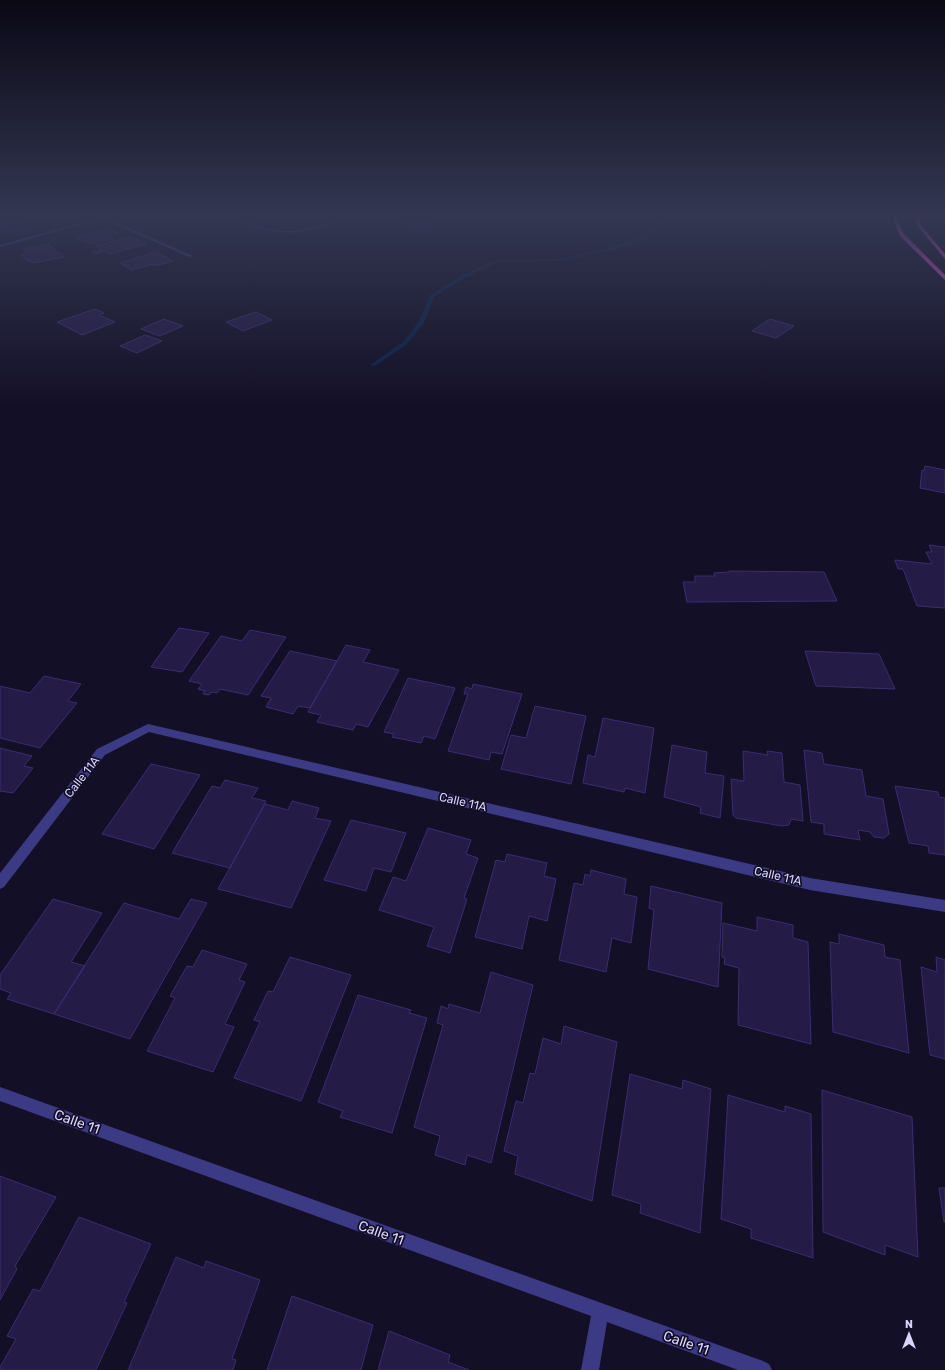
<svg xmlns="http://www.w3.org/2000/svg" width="945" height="1370" viewBox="0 0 945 1370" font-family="Rubik,sans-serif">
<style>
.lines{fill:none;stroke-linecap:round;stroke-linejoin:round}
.stream{fill:#0c2248;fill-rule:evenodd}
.building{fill:#241b47;stroke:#3b2d73}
.minor{fill:#3d3a85;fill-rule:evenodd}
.trunk{fill:#e055d1;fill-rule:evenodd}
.labels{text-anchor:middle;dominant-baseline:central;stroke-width:3.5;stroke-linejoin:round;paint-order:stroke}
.street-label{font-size:12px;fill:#d9d4ff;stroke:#130f26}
.near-street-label{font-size:14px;fill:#d9d4ff;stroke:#130f26}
</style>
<rect width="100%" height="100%" fill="#130f26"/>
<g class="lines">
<path class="stream" d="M 666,215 L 670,215 L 665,224 L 646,239 L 608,251 L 561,261 L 498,262 L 464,278 L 434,297 L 424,323 L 407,344 L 375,366 L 370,365 L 403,342 L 418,323 L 430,295 L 460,276 L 497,260 L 561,259 L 605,249 L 642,237 L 661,222 Z"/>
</g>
<path class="building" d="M 423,217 L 434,227 L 410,230 L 400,220 Z
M 14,220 L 34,227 L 30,228 L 34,229 L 18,232 L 0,228 L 0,225 Z
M 109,229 L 118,233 L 107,236 L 112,239 L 91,244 L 76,238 L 84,234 L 87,235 Z
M 131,237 L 146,244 L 110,254 L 104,251 L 95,254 L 92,252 L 101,250 L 95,246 Z
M 49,244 L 58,254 L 61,253 L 64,257 L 33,263 L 30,260 L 27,261 L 22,255 L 27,254 L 24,249 Z
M 156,252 L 173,261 L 156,266 L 153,264 L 132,270 L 120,263 Z
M 95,309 L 104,313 L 99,315 L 115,322 L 82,335 L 57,322 Z
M 256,312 L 272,320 L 243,331 L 226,322 Z
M 164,319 L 183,326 L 160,336 L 141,329 Z
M 770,319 L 794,326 L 776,338 L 752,331 Z
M 145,335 L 162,341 L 137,353 L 120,346 Z
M 925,466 L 945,470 L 945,493 L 920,488 L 922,470 L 924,471 Z
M 929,545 L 945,547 L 945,608 L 917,606 L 903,569 L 898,569 L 895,560 L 932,564 L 926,552 L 932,552 Z
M 729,571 L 824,572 L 837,601 L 687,602 L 683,582 L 695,582 L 695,576 L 715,576 L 714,573 L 729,572 Z
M 179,628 L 209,633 L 182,672 L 151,667 Z
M 250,630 L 286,637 L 248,695 L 220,689 L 217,693 L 212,692 L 209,695 L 203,694 L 205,691 L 198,689 L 202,684 L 189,681 L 221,636 L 242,641 Z
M 346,645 L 370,650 L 363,662 L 399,670 L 368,727 L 356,724 L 353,730 L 317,722 L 321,715 L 308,712 Z
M 290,651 L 337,661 L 310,708 L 298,706 L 293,714 L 266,707 L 271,698 L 261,696 Z
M 805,651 L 879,654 L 895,689 L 816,686 Z
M 44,676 L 81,684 L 68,701 L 77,703 L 40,748 L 0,738 L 0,686 L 30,693 Z
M 408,678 L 455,688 L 435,739 L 424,736 L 421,743 L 392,737 L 394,734 L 384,732 Z
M 473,684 L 522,694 L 502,754 L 491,752 L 489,760 L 448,751 L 468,694 L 464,694 L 466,687 L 472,689 Z
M 535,706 L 586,716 L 571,784 L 501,769 L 511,735 L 526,738 Z
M 603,718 L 654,728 L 645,793 L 625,788 L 624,792 L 583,783 L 588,755 L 595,757 Z
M 672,745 L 707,752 L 705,773 L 724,776 L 720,818 L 700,813 L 701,807 L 664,797 Z
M 0,748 L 32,756 L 24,766 L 33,768 L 13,793 L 0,791 Z
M 804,750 L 822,753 L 824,764 L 862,770 L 866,796 L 883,799 L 889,834 L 884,838 L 874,837 L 870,832 L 858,830 L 860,840 L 824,834 L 824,824 L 811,822 Z
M 743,751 L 768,755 L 767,751 L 782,753 L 784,782 L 800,785 L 803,821 L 791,819 L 789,825 L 782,826 L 736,818 L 733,815 L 731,779 L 744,781 Z
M 151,764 L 200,775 L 154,849 L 102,834 Z
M 225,780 L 258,788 L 252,798 L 266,801 L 230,868 L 172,853 L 212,786 L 220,788 Z
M 895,786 L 938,792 L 939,797 L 945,798 L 945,855 L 929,853 L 928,846 L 909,843 Z
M 292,801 L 319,808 L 315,818 L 331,821 L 291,908 L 218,889 L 265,804 L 288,810 Z
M 351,820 L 406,833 L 391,872 L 374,868 L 366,891 L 324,880 Z
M 428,828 L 471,840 L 466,854 L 478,858 L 464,898 L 467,899 L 450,953 L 427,946 L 434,927 L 379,910 L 393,877 L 406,881 Z
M 507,854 L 547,863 L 544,876 L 556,879 L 547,921 L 529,916 L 522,949 L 475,937 L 496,860 L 505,862 Z
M 591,870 L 626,879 L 624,894 L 637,897 L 631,943 L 612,938 L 606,972 L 559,960 L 574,883 L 583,885 L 585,874 L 590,876 Z
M 651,886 L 722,903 L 718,987 L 648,969 L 654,910 L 649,908 Z
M 53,899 L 102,913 L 71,962 L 85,966 L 54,1014 L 7,999 L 11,993 L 0,989 L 0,975 Z
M 191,899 L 207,903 L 130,1039 L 54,1014 L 124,903 L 179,919 Z
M 757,917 L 793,925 L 793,938 L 808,942 L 811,1044 L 738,1025 L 739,968 L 724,964 L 725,958 L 722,957 L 723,923 L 757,931 Z
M 839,934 L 884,945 L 885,957 L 900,960 L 909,1053 L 833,1032 L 830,942 L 839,944 Z
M 202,950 L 247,964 L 239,980 L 245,982 L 225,1024 L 234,1027 L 213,1072 L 147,1051 L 175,998 L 170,996 L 187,966 L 193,967 Z
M 290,957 L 351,975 L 301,1101 L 234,1078 L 260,1022 L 254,1020 L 268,991 L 273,992 Z
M 936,957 L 945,960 L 945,1059 L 930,1055 L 921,967 L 937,972 Z
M 491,972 L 533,985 L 491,1163 L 467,1155 L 465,1165 L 435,1155 L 440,1136 L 414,1127 L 443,1025 L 437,1023 L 441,1006 L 448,1009 L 449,1004 L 480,1013 Z
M 358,995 L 411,1010 L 409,1013 L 427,1018 L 392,1133 L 340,1117 L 343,1111 L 318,1102 Z
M 564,1026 L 617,1042 L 592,1201 L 515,1174 L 518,1156 L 504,1151 L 516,1101 L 523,1103 L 530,1073 L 535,1074 L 543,1038 L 561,1044 Z
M 630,1074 L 682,1089 L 683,1080 L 711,1089 L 700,1233 L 640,1213 L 641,1204 L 612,1195 Z
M 822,1090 L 912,1117 L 918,1257 L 885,1245 L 885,1255 L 823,1232 Z
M 728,1095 L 785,1112 L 785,1106 L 811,1114 L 813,1258 L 751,1238 L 751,1229 L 721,1219 Z
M 0,1176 L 56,1197 L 15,1266 L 17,1269 L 0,1300 Z
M 939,1188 L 945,1188 L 945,1222 L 944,1222 Z
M 79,1217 L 151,1244 L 124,1302 L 127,1303 L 96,1370 L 0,1370 L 0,1367 L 16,1339 L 7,1336 L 33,1289 L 40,1291 Z
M 176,1257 L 204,1268 L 206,1261 L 260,1280 L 232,1359 L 236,1360 L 233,1370 L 128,1370 Z
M 292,1296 L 373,1325 L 361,1370 L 267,1370 Z
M 389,1331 L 450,1355 L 448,1362 L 469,1370 L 378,1370 Z"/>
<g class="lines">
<path class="minor" d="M 108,215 L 115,215 L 107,218 L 193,256 L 189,257 L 103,219 L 0,247 L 0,245 Z
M 224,215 L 230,215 C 247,222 265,230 284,231 C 308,232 331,221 354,215 L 361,215 L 323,227 L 292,233 L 276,232 L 259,229 Z
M 148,724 L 810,878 L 945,900 L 945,912 L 810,890 L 149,732 L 105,755 L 4,887 L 0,889 L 0,873 L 97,749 Z
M 0,1087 L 763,1361 L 769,1364 L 772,1370 L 738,1370 L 607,1322 L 599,1370 L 581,1370 L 591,1316 L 0,1101 Z"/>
<path class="trunk" d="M 891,215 L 895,215 L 904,234 L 945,275 L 945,280 L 900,236 Z
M 916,215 L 920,215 L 920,224 L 945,254 L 945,259 L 916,224 Z"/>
</g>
<linearGradient id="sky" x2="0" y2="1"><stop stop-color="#0a0815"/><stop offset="0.53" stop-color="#333752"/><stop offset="1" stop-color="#333752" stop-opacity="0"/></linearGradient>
<rect width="945" height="407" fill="url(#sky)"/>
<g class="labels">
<g class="street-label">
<text transform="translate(82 777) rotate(-52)">Calle 11A</text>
<text transform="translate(463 802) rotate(13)">Calle 11A</text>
<text transform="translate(778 876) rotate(13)">Calle 11A</text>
</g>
<g class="near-street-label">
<text transform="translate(77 1122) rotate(20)">Calle 11</text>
<text transform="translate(381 1233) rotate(20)">Calle 11</text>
<text transform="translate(686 1343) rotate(19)">Calle 11</text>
</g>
</g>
<g transform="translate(909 1334)" stroke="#130f26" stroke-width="3" paint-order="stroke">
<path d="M0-3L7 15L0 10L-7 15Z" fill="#d9d4ff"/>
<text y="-6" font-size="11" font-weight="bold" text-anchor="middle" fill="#d9d4ff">N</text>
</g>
</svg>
